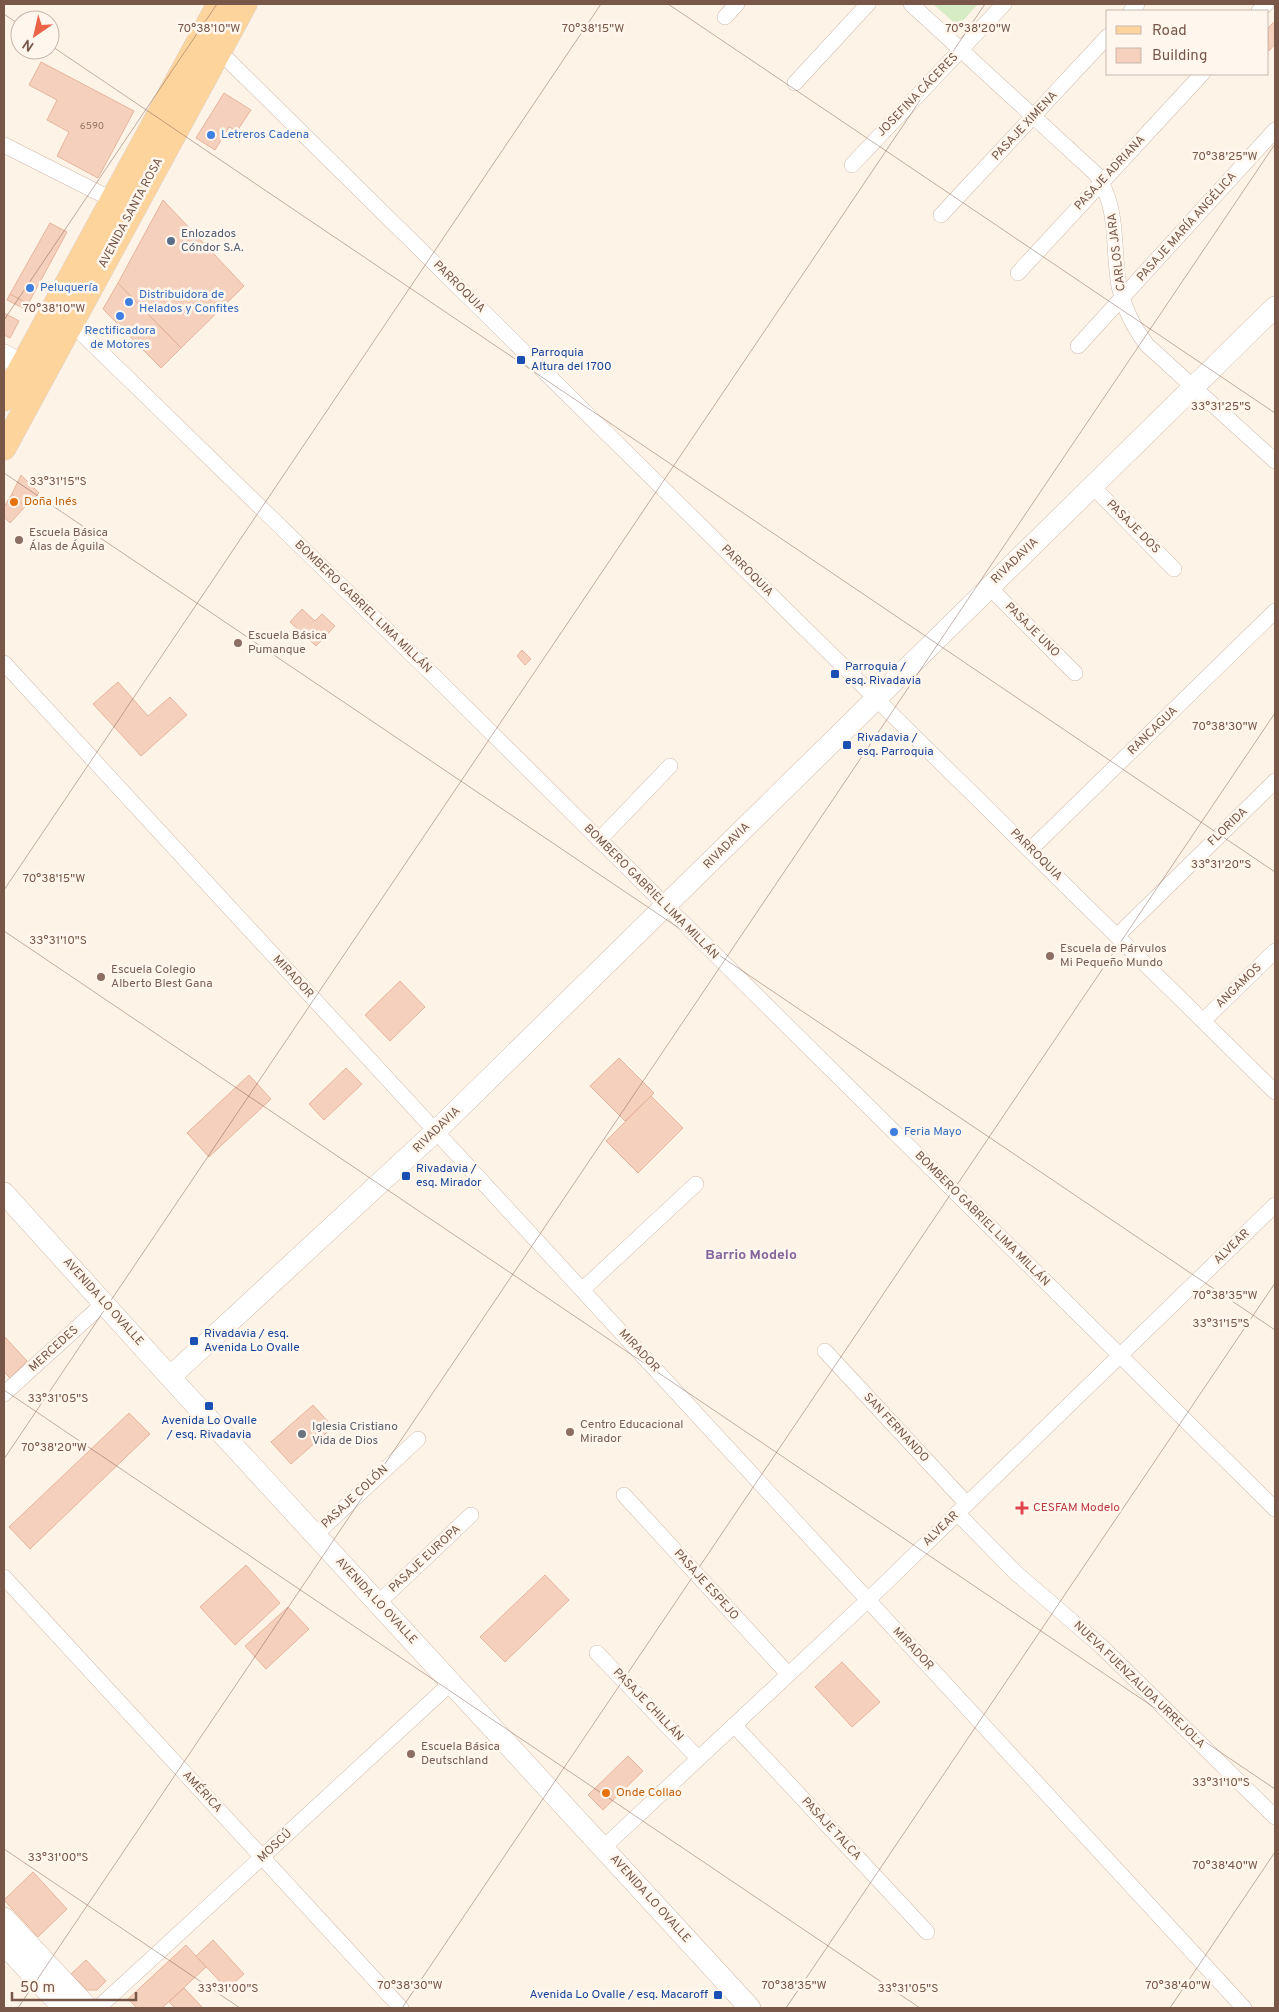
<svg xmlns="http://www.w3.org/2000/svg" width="1279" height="2012" viewBox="0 0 1279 2012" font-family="Overpass,sans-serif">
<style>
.green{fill:#d6ecc4}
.building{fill:#f4d0bd;stroke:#e7b59c}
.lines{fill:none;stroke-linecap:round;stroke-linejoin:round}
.street-casing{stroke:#d2bcae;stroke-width:16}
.secondary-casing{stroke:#d5bcab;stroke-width:22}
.primary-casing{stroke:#dcd3d0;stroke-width:25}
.street{stroke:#fff;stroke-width:15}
.secondary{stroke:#fff;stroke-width:21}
.primary{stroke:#fed49d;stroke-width:24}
.ticks{fill:none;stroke:#785749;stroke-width:1;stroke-opacity:0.45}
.shop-dot{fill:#3f7fe0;stroke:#fff7ee;stroke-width:2}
.service-dot{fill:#5c6f8a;stroke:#fff7ee;stroke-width:2}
.transit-dot{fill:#1a4fb4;stroke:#fff7ee;stroke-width:2}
.food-dot{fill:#e8710a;stroke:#fff7ee;stroke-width:2}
.education-dot{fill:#8d6e63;stroke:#fff7ee;stroke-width:2}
.worship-dot{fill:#6b7280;stroke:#fff7ee;stroke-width:2}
.health-dot{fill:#e0444e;stroke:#fff7ee;stroke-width:2}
.labels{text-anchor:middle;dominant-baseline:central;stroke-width:5;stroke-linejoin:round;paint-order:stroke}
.number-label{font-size:10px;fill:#977566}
.street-label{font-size:12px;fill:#785749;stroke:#fff7ee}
.shop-label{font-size:12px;fill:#366cbe;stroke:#fff7ee;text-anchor:start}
.service-label{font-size:12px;fill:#4e5e75;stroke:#fff7ee;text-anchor:start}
.transit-label{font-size:12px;fill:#164399;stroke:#fff7ee;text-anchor:start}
.food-label{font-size:12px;fill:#c56008;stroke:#fff7ee;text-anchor:start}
.education-label{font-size:12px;fill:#785e54;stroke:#fff7ee;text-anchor:start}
.worship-label{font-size:12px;fill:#5b616d;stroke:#fff7ee;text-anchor:start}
.health-label{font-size:12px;fill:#be3a42;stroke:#fff7ee;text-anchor:start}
.neighbourhood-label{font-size:14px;font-weight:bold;fill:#86659c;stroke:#fff7ee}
.ticks-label{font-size:12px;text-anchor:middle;fill:#785749;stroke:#fff7ee;stroke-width:5;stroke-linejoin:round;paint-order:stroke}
</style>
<rect width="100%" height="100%" fill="#fdf3e6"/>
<path class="green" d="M 933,4 L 978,4 L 958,26 Z"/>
<path class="building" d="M 1275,21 L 1275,44 L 1269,51 L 1268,28 Z
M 41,62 L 134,111 L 98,178 L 57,156 L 69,132 L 47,120 L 57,100 L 29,85 Z
M 224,93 L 251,110 L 237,131 L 229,127 L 215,150 L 196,138 Z
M 163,200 L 244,286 L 181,348 L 118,283 Z
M 50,223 L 67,232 L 28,304 L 10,294 Z
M 118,283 L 181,348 L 161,368 L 103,309 Z
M 10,294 L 28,304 L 25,309 L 7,300 Z
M 4,313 L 19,321 L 10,338 L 4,335 Z
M 21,475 L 39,493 L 25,507 L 12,494 Z
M 12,494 L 25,507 L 10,523 L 4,517 L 4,507 Z
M 302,609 L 315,621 L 322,614 L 335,626 L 316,646 L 290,622 Z
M 522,650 L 531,659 L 525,665 L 517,656 Z
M 118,682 L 148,716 L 170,697 L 187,715 L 141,756 L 93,704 Z
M 400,981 L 425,1007 L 390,1041 L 365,1015 Z
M 619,1058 L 654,1093 L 625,1121 L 590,1086 Z
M 346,1068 L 362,1084 L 324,1120 L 309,1104 Z
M 249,1075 L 271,1099 L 209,1157 L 187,1133 Z
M 651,1096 L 683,1128 L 638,1173 L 606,1141 Z
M 4,1336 L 27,1361 L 10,1378 L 4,1372 Z
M 313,1405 L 333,1427 L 291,1464 L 271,1442 Z
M 129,1413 L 150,1434 L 30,1549 L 9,1527 Z
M 246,1565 L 280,1603 L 235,1645 L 200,1607 Z
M 545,1575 L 569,1600 L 505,1662 L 480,1637 Z
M 288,1607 L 309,1629 L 266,1669 L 245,1646 Z
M 842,1662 L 880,1702 L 852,1727 L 815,1687 Z
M 628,1756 L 643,1771 L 603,1810 L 588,1795 Z
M 33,1872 L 67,1909 L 38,1937 L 4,1900 Z
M 213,1940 L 244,1974 L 227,1989 L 196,1956 Z
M 186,1945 L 206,1967 L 162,2008 L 137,2008 L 128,1999 Z
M 86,1960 L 106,1981 L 97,1990 L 87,1990 L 71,1974 Z
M 184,1988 L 203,2008 L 175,2008 L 169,2002 Z"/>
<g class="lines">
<defs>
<path id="street" d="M 911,4 L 1096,174 C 1120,209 1112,247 1119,286 C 1124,309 1133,327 1147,345 L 1275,461
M 1131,11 L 1137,4
M 1259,11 L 1266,4
M 725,17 L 737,4
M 219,51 L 1275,1092
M 795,83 L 868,4
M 4,145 L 113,200
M 852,165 L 1004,4
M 941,215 L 1108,36
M 1018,273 L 1202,74
M 71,323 L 434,676 L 1275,1509
M 1078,346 L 1275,130
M 1092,486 L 1174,569
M 989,587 L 1075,673
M 4,663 L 1244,2008
M 599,840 L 670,766
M 1030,850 L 1275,611
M 1117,936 L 1275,781
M 1203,1021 L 1275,951
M 582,1290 L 696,1184
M 825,1351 L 967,1504
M 4,1394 L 104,1303
M 624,1495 L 788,1674
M 957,1513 L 1016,1573 L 1101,1646 L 1275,1817
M 315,1535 L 418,1439
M 4,1577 L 401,2008
M 378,1603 L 471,1515
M 597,1653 L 698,1758
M 734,1725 L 927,1932
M 603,1848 L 868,1600 L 1275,1205
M 98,2008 L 451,1683"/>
<path id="secondary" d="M 4,355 L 22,365 L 36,354
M 4,1193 L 170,1377 L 750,2008
M 170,1377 L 436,1131 L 1275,307
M 4,1918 L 88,2008
M 4,1944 L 63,2008"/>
<path id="primary" d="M 4,399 L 219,4
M 4,448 L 245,4"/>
</defs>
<use href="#street" class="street-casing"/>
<use href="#secondary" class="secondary-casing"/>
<use href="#primary" class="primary-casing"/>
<use href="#street" class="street"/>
<use href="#secondary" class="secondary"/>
<use href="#primary" class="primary"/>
</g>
<path class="ticks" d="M 668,4 L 1275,413M 4,14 L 20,25M 50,45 L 1275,872M 4,320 L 217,4M 4,473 L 1275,1330M 4,890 L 601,4M 4,931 L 1275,1789M 4,1390 L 920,2008M 4,1459 L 985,4M 4,1849 L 240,2008M 18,2008 L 1275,144M 402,2008 L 1275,713M 786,2008 L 1275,1283M 1170,2008 L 1275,1852"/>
<g class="shop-dot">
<circle cx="211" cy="135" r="5"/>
<circle cx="30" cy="288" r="5"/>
<circle cx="129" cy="302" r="5"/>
<circle cx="120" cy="316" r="5"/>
<circle cx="894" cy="1132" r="5"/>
</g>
<circle class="service-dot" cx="171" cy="241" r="5"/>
<g class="transit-dot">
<rect x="516" y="355" width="10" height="10" rx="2.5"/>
<rect x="830" y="669" width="10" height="10" rx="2.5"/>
<rect x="842" y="740" width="10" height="10" rx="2.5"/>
<rect x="401" y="1171" width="10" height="10" rx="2.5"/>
<rect x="189" y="1336" width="10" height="10" rx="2.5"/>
<rect x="204" y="1401" width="10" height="10" rx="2.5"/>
<rect x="713" y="1990" width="10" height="10" rx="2.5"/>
</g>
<g class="food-dot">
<circle cx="14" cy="502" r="5"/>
<circle cx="606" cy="1793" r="5"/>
</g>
<g class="education-dot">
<circle cx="19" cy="540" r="5"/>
<circle cx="238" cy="643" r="5"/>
<circle cx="1050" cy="956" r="5"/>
<circle cx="101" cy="977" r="5"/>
<circle cx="570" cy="1432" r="5"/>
<circle cx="411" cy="1754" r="5"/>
</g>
<circle class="worship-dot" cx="302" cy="1434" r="5"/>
<path class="health-dot" d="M1019.5 1500.5h5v5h5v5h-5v5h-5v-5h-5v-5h5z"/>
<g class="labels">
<g class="number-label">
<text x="92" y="126">6590</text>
</g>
<g class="street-label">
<text transform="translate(918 95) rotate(-46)">JOSEFINA CÁCERES</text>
<text transform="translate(1025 126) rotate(-47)">PASAJE XIMENA</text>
<text transform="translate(1110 173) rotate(-47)">PASAJE ADRIANA</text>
<text transform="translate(131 213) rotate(-62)">AVENIDA SANTA ROSA</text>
<text transform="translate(1187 227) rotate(-48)">PASAJE MARÍA ANGÉLICA</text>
<text transform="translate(1117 252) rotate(-97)">CARLOS JARA</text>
<text transform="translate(459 287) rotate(45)">PARROQUIA</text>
<text transform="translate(1133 527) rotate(45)">PASAJE DOS</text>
<text transform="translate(1015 561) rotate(-44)">RIVADAVIA</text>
<text transform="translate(747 571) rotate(45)">PARROQUIA</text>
<text transform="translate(363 607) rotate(44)">BOMBERO GABRIEL LIMA MILLÁN</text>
<text transform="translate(1032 630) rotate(45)">PASAJE UNO</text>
<text transform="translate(1153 731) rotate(-44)">RANCAGUA</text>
<text transform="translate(1228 827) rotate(-44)">FLORIDA</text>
<text transform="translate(727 846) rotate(-45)">RIVADAVIA</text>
<text transform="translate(1036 855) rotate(45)">PARROQUIA</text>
<text transform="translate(651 892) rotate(45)">BOMBERO GABRIEL LIMA MILLÁN</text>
<text transform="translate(293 977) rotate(47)">MIRADOR</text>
<text transform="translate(1239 986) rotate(-44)">ANGAMOS</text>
<text transform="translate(437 1130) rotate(-44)">RIVADAVIA</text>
<text transform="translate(982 1219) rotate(45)">BOMBERO GABRIEL LIMA MILLÁN</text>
<text transform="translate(1232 1247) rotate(-44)">ALVEAR</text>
<text transform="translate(103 1302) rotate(48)">AVENIDA LO OVALLE</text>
<text transform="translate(54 1349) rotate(-42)">MERCEDES</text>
<text transform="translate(639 1351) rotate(47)">MIRADOR</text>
<text transform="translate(896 1428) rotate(47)">SAN FERNANDO</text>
<text transform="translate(355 1497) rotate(-43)">PASAJE COLÓN</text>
<text transform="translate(941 1529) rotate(-44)">ALVEAR</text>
<text transform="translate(425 1559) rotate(-43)">PASAJE EUROPA</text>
<text transform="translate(706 1585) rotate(48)">PASAJE ESPEJO</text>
<text transform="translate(376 1601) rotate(47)">AVENIDA LO OVALLE</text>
<text transform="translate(913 1649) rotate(47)">MIRADOR</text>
<text transform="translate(1139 1685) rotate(44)">NUEVA FUENZALIDA URREJOLA</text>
<text transform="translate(648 1705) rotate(46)">PASAJE CHILLÁN</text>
<text transform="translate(202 1792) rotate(47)">AMÉRICA</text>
<text transform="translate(831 1829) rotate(47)">PASAJE TALCA</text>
<text transform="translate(275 1846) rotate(-43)">MOSCÚ</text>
<text transform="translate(650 1899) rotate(48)">AVENIDA LO OVALLE</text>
</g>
<g class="shop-label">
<text x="221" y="135">Letreros Cadena</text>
<text x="40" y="288">Peluquería</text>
<text x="139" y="295">Distribuidora de<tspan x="139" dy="14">Helados y Confites</tspan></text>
<text x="120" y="331" text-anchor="middle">Rectificadora<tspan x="120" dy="14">de Motores</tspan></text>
<text x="904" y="1132">Feria Mayo</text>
</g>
<g class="service-label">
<text x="181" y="234">Enlozados<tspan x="181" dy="14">Cóndor S.A.</tspan></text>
</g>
<g class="transit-label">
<text x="531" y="353">Parroquia<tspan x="531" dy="14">Altura del 1700</tspan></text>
<text x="845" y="667">Parroquia /<tspan x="845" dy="14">esq. Rivadavia</tspan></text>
<text x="857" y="738">Rivadavia /<tspan x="857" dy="14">esq. Parroquia</tspan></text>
<text x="416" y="1169">Rivadavia /<tspan x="416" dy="14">esq. Mirador</tspan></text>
<text x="204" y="1334">Rivadavia / esq.<tspan x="204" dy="14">Avenida Lo Ovalle</tspan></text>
<text x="209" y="1421" text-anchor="middle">Avenida Lo Ovalle<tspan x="209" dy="14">/ esq. Rivadavia</tspan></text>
<text x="708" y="1995" text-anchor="end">Avenida Lo Ovalle / esq. Macaroff</text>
</g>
<g class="food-label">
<text x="24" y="502">Doña Inés</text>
<text x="616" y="1793">Onde Collao</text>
</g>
<g class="education-label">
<text x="29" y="533">Escuela Básica<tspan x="29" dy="14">Álas de Águila</tspan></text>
<text x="248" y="636">Escuela Básica<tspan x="248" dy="14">Pumanque</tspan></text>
<text x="1060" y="949">Escuela de Párvulos<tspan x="1060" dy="14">Mi Pequeño Mundo</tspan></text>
<text x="111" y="970">Escuela Colegio<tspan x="111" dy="14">Alberto Blest Gana</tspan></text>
<text x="580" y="1425">Centro Educacional<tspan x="580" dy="14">Mirador</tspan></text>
<text x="421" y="1747">Escuela Básica<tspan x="421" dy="14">Deutschland</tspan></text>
</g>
<g class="worship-label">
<text x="312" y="1427">Iglesia Cristiano<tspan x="312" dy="14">Vida de Dios</tspan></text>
</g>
<g class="health-label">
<text x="1033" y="1508">CESFAM Modelo</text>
</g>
<g class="neighbourhood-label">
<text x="751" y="1255">Barrio Modelo</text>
</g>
</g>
<g class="ticks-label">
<text x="209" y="32">70°38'10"W</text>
<text x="593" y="32">70°38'15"W</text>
<text x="978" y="32">70°38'20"W</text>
<text x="1225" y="160">70°38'25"W</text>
<text x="54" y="312">70°38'10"W</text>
<text x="1221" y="410">33°31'25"S</text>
<text x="58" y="485">33°31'15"S</text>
<text x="1225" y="730">70°38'30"W</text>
<text x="1221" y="868">33°31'20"S</text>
<text x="54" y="882">70°38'15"W</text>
<text x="58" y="944">33°31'10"S</text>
<text x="1225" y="1299">70°38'35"W</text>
<text x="1221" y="1327">33°31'15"S</text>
<text x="58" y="1402">33°31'05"S</text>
<text x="54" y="1451">70°38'20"W</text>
<text x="1221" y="1786">33°31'10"S</text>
<text x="58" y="1861">33°31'00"S</text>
<text x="1225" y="1869">70°38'40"W</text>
<text x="410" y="1989">70°38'30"W</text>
<text x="794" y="1989">70°38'35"W</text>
<text x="1178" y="1989">70°38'40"W</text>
<text x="228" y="1992">33°31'00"S</text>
<text x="908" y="1992">33°31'05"S</text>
</g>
<rect width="1279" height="2012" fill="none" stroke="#785749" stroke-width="10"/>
<rect x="1106" y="10" width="162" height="65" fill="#fff7ee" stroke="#c9b7ac"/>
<rect x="1116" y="26" width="25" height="8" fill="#fed49d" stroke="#c9b7ac"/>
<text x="1152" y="35" font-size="15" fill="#785749">Road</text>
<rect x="1116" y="48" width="25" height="15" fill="#f4d0bd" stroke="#c9b7ac"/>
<text x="1152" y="60" font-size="15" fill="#785749">Building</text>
<g transform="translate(35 35) rotate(214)"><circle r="24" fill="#fff7ee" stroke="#c9b7ac"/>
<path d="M0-4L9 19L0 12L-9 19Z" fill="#ec6247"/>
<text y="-8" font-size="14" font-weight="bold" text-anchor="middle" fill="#785749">N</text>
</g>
<path d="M12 1992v8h124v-8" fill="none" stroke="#785749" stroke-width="2.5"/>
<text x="20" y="1992" font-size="15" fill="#785749" stroke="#fff7ee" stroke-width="4" paint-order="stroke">50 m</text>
</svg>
